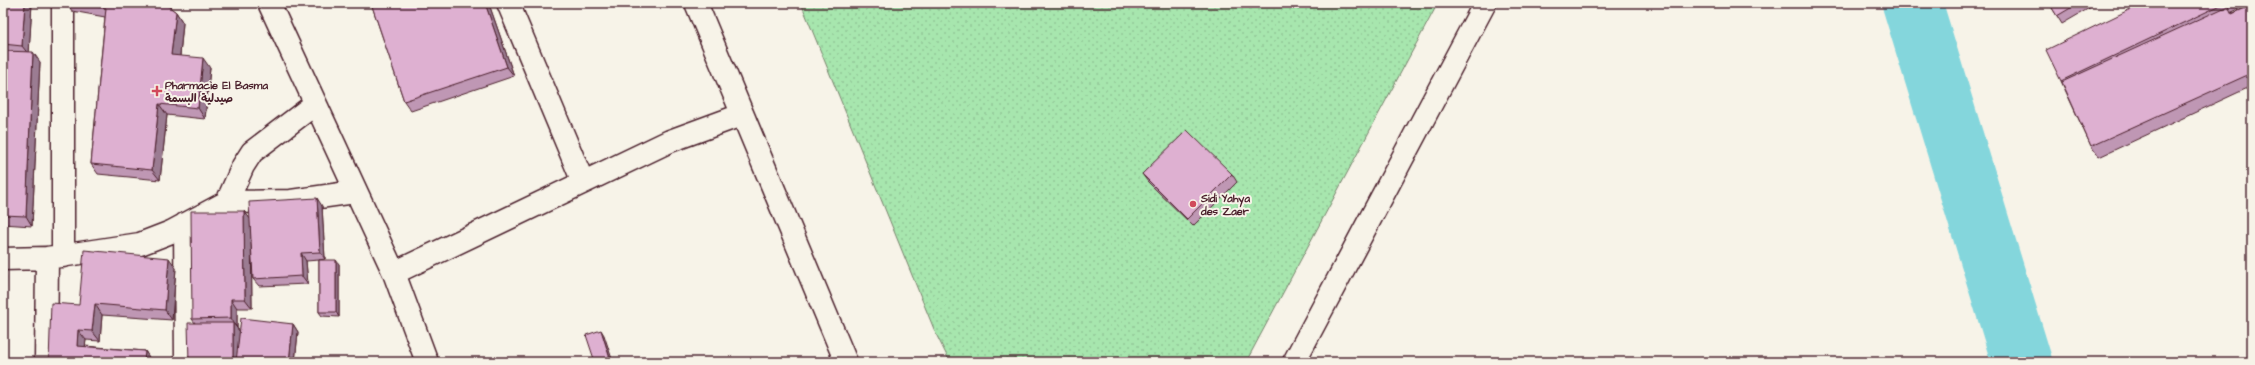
<svg xmlns="http://www.w3.org/2000/svg" width="2255" height="365" viewBox="0 0 2255 365" font-family="'Architects Daughter','Playpen Sans Arabic',sans-serif">
<style>
.grass{fill:url(#grass-dots);stroke:#78826c}
.lines{fill:none;stroke-linecap:round;stroke-linejoin:round}
.river{stroke:#84d6dc;stroke-width:60}
.minor-casing{stroke:#4a1f2b;stroke-width:25}
.major-casing{stroke:#4a1f2b;stroke-width:25}
.minor{stroke:#f7f3e8;stroke-width:22}
.major{stroke:#f7f3e8;stroke-width:22}
.wall{fill:#bf97b4;stroke:#4a1f2b}
.shaded-wall{fill:#9b7b92;stroke:#4a1f2b}
.building{fill:#deb0d1;stroke:#4a1f2b}
.poi-dot{fill:#d1495b;stroke:#f7f3e8;stroke-width:1.5}
.labels{text-anchor:middle;dominant-baseline:central;stroke-width:4;stroke-linejoin:round;paint-order:stroke}
.poi-label{font-size:11px;font-weight:bold;fill:#4a1f2b;stroke:#f7f3e8;text-anchor:start}
</style>
<defs>
<pattern id="grass-dots" width="8" height="8" patternUnits="userSpaceOnUse"><rect width="8" height="8" fill="#a7e6ae"/><path d="M2 2h.1M6 6h.1" fill="none" stroke="#91c596" stroke-width="1.8" stroke-linecap="round"/></pattern>
</defs>
<rect width="100%" height="100%" fill="#f7f3e8"/>
<filter id="ink" filterUnits="userSpaceOnUse"><feTurbulence type="fractalNoise" baseFrequency=".025" numOctaves="2"/><feDisplacementMap in="SourceGraphic" scale="8" xChannelSelector="R" yChannelSelector="G"/><feConvolveMatrix kernelMatrix="1 2 1 2 8 2 1 2 1" color-interpolation-filters="sRGB"/></filter>
<g filter="url(#ink)">
<path class="grass" d="M 801,3 L 1438,3 L 1246,362 L 950,362 L 936,334 Z"/>
<g class="lines">
<path class="river" d="M 1912,3 L 2022,362"/>
<defs>
<path id="minor" d="M 63,3 L 63,256
M 269,3 L 394,273
M 508,3 L 583,182
M 696,3 L 846,362
M 227,202 L 243,166 L 252,152 L 315,104
M 185,224 L 186,362
M 3,259 L 47,258 L 140,244 L 171,232 L 227,202 L 291,201 L 355,192
M 46,362 L 47,258
M 427,362 L 394,273 L 670,141 L 741,115"/>
<path id="major" d="M 1294,362 L 1485,3"/>
</defs>
<use href="#minor" class="minor-casing"/>
<use href="#major" class="major-casing"/>
<use href="#minor" class="minor"/>
<use href="#major" class="major"/>
</g>
<path class="wall" d="M 3,3 L 32,3 L 29,52 L 40,62 L 32,226 L 3,224 Z
M 67,3 L 164,3 L 176,12 L 183,23 L 180,56 L 210,68 L 205,119 L 167,115 L 160,180 L 98,174 L 91,164 L 105,17 L 72,11 Z
M 371,3 L 464,3 L 464,4 L 466,3 L 487,3 L 490,7 L 514,76 L 411,111 L 404,101 Z
M 2049,3 L 2098,3 L 2062,24 Z
M 2143,3 L 2252,3 L 2232,12 L 2233,13 L 2252,5 L 2252,86 L 2099,157 L 2091,146 L 2061,81 Z
M 1142,174 L 1232,174 L 1237,182 L 1193,226 L 1148,182 Z
M 322,206 L 325,259 L 319,260 L 339,264 L 339,317 L 322,316 L 319,312 L 319,260 L 306,261 L 308,284 L 259,286 L 253,279 L 251,237 L 252,308 L 237,308 L 237,328 L 240,332 L 293,324 L 298,332 L 295,362 L 189,362 L 195,323 L 192,319 L 244,211 L 250,219 Z
M 176,268 L 172,320 L 102,315 L 100,341 L 86,340 L 85,346 L 145,351 L 152,362 L 49,362 L 79,305 Z"/>
<path class="shaded-wall" d="M 25,3 L 32,3 L 29,55 L 22,46 Z
M 485,3 L 487,3 L 490,7 L 514,76 L 507,67 Z
M 176,12 L 183,23 L 179,65 L 171,55 Z
M 33,52 L 40,62 L 32,226 L 26,216 Z
M 203,58 L 210,68 L 205,119 L 198,108 Z
M 159,104 L 167,115 L 160,180 L 152,170 Z
M 317,198 L 322,206 L 325,259 L 320,252 Z
M 244,211 L 251,220 L 252,308 L 245,299 Z
M 301,253 L 306,261 L 308,284 L 302,276 Z
M 169,258 L 176,268 L 172,320 L 165,310 Z
M 336,260 L 339,264 L 339,317 L 336,312 Z
M 3,271 L 6,276 L 4,362 L 3,362 Z
M 231,299 L 237,308 L 237,328 L 231,318 Z
M 95,304 L 102,315 L 100,341 L 92,331 Z
M 233,323 L 240,332 L 240,362 L 233,362 Z
M 293,324 L 298,332 L 295,362 L 289,362 Z
M 78,330 L 86,340 L 84,356 L 77,346 Z
M 601,330 L 604,335 L 613,362 L 611,362 Z
M 145,351 L 152,362 L 144,362 Z"/>
<path class="building" d="M 3,3 L 25,3 L 22,46 L 3,44 Z
M 78,3 L 164,3 L 176,12 L 171,55 L 203,58 L 198,108 L 159,104 L 152,170 L 91,164 L 106,8 Z
M 371,3 L 416,3 L 416,4 L 419,3 L 460,3 L 461,5 L 466,3 L 485,3 L 507,67 L 404,101 Z
M 2049,3 L 2079,3 L 2057,16 Z
M 2143,3 L 2225,3 L 2061,81 L 2046,50 Z
M 2252,5 L 2252,73 L 2091,146 L 2062,82 L 2228,6 L 2232,14 Z
M 3,51 L 33,52 L 26,216 L 3,215 Z
M 1187,130 L 1232,174 L 1187,219 L 1142,174 Z
M 317,198 L 320,252 L 301,253 L 302,276 L 253,279 L 249,202 Z
M 191,211 L 244,211 L 245,299 L 231,299 L 231,318 L 192,319 Z
M 84,250 L 169,258 L 165,310 L 95,304 L 92,331 L 78,330 L 77,346 L 145,351 L 144,362 L 49,362 L 51,303 L 79,305 Z
M 319,260 L 336,260 L 336,312 L 319,312 Z
M 241,318 L 293,324 L 289,362 L 236,362 Z
M 188,323 L 233,323 L 233,362 L 189,362 Z
M 601,330 L 611,362 L 595,362 L 586,335 Z"/>
</g>
<g class="poi-dot">
<path d="M155 85h4v4h4v4h-4v4h-4v-4h-4v-4h4z"/>
<circle cx="1193" cy="204" r="4"/>
</g>
<g class="labels">
<g class="poi-label">
<text x="165" y="85">Pharmacie El Basma<tspan x="165" dy="13">صيدلية البسمة</tspan></text>
<text x="1201" y="198">Sidi Yahya<tspan x="1201" dy="13">des Zaer</tspan></text>
</g>
</g>
<rect width="2255" height="365" fill="none" stroke="#f7f3e8" stroke-width="16"/>
<rect x="8" y="8" width="2239" height="349" fill="none" stroke="#4a1f2b" stroke-width="1.5" filter="url(#ink)"/>
</svg>
